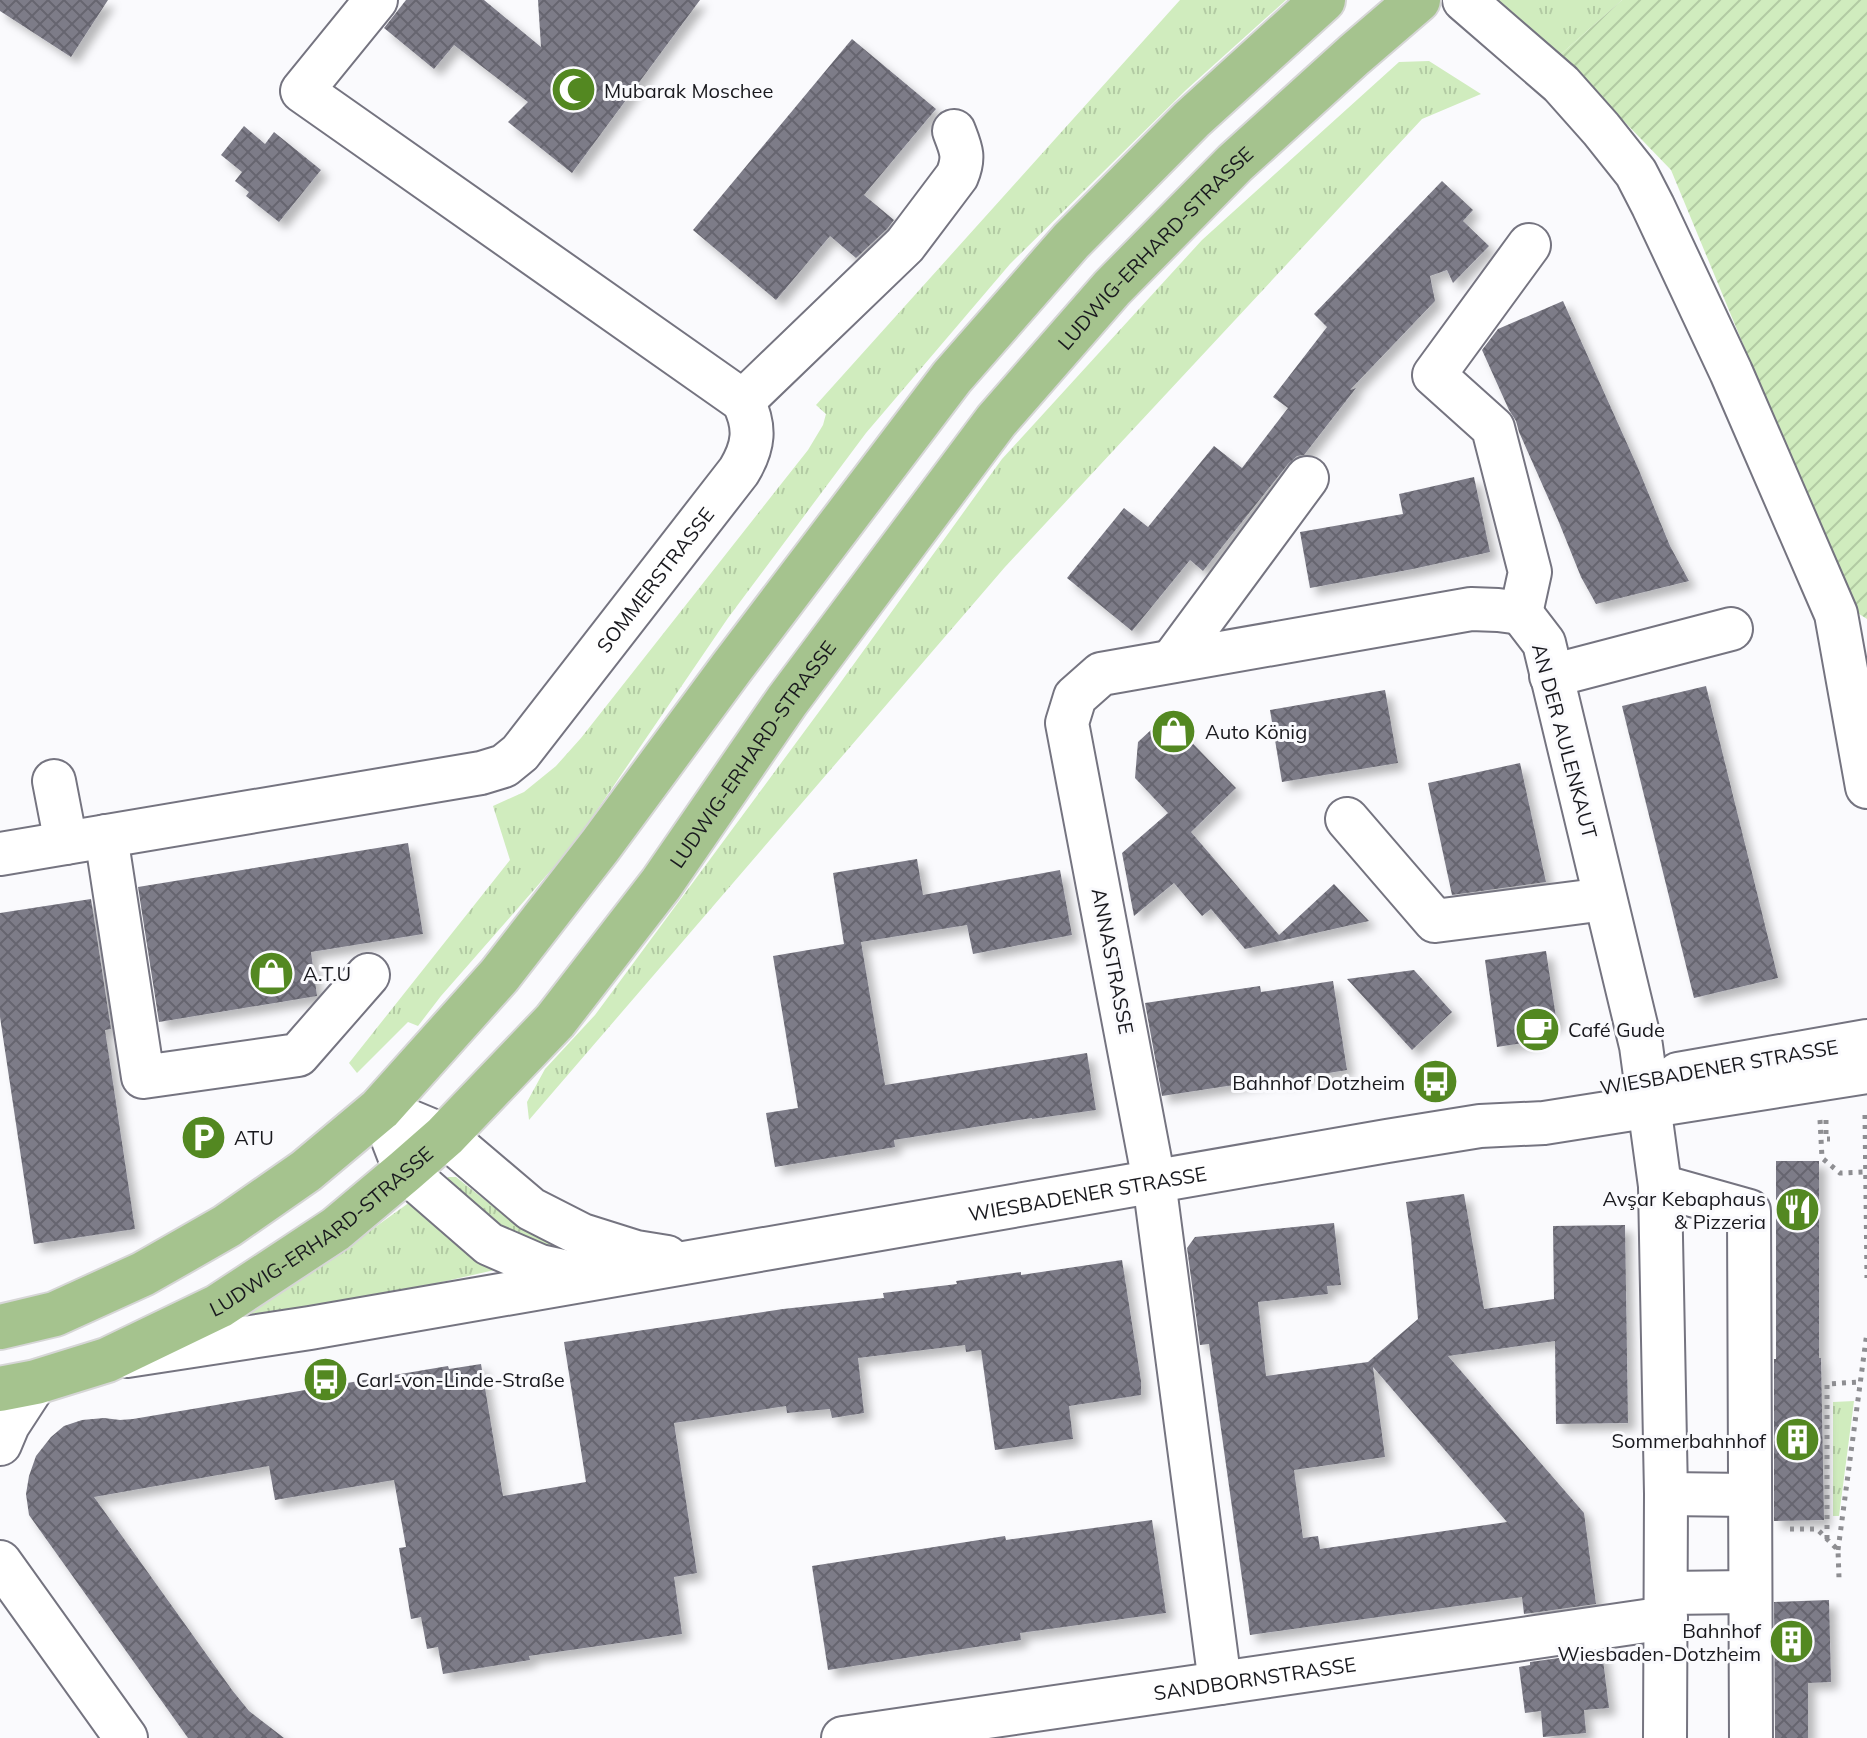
<svg xmlns="http://www.w3.org/2000/svg" width="1867" height="1738" viewBox="0 0 1867 1738" font-family="Mulish,sans-serif">
<style>
.grass{fill:url(#grass-tufts)}
.garden{fill:url(#garden-furrows)}
.building{fill:url(#building-cross-hatch);fill-rule:evenodd;filter:url(#shadow)}
.lines{fill:none;stroke-linecap:round;stroke-linejoin:round}
.minor-casing{stroke:#757480;stroke-width:46}
.major-casing{stroke:#d6d6d6;stroke-width:48}
.path{stroke:#8e8e92;stroke-width:5;stroke-dasharray:4 6;stroke-linecap:butt}
.minor{stroke:#fff;stroke-width:42}
.major{stroke:#a5c38e;stroke-width:44}
.labels{text-anchor:middle;dominant-baseline:central;stroke-width:6;stroke-linejoin:round;paint-order:stroke}
.poi-label{font-size:20px;fill:#19191e;stroke:#fafafd;text-anchor:start}
.street-label{font-size:20px;fill:#19191e;stroke:#fafafd}
</style>
<defs>
<pattern id="grass-tufts" width="24" height="20" patternUnits="userSpaceOnUse" patternTransform="scale(2)"><rect width="24" height="20" fill="#d0ecbe"/><path d="M3 7l-1-3M5 7V3M7 7l1-3M15 17l-1-3M17 17v-4M19 17l1-3" fill="none" stroke="#b2caa3"/></pattern>
<pattern id="garden-furrows" width="10" height="10" patternUnits="userSpaceOnUse" patternTransform="scale(2)"><rect width="10" height="10" fill="#d0ecbe"/><path d="M-1 1l2-2M0 10L10 0M9 11l2-2" fill="none" stroke="#b2caa3"/></pattern>
<pattern id="building-cross-hatch" width="8" height="8" patternUnits="userSpaceOnUse" patternTransform="scale(2)"><rect width="8" height="8" fill="#7d7c88"/><path d="M0 0l8 8M0 8l8-8" fill="none" stroke="#66656f"/></pattern>
<filter id="shadow"><feDropShadow dx="7" dy="7" stdDeviation="4" flood-color="#0004"/></filter>
</defs>
<rect width="100%" height="100%" fill="#fafafd"/>
<path class="grass" d="M 1180,0 L 1286,0 L 1186,90 L 1010,264 L 866,433 L 728,618 L 574,844 L 441,996 L 418,1026 L 408,1022 L 357,1073 L 349,1063 L 510,860 L 493,806 L 524,792 L 556,766 L 581,738 L 808,450 L 823,425 L 826,414 L 816,405 Z
M 1493,0 L 1622,0 L 1560,55 Z
M 1429,61 L 1481,94 L 1422,119 L 1005,567 L 529,1120 L 527,1102 L 545,1069 L 595,1015 L 838,686 L 1002,459 L 1202,240 L 1399,62 Z
M 448,1177 L 456,1177 L 500,1212 L 559,1245 L 557,1255 L 512,1238 L 445,1182 Z
M 410,1202 L 499,1269 L 240,1328 L 241,1318 L 360,1238 Z
M 1854,1401 L 1839,1516 L 1833,1516 L 1833,1402 Z"/>
<path class="garden" d="M 1622,0 L 1867,0 L 1867,619 L 1853,610 L 1671,170 L 1560,55 Z"/>
<path class="building" d="M 0,0 L 108,0 L 71,57 L 0,11 Z
M 406,0 L 484,0 L 541,47 L 538,0 L 700,0 L 572,173 L 508,122 L 528,102 L 454,45 L 434,69 L 384,28 Z
M 852,39 L 936,109 L 864,195 L 894,220 L 887,229 L 856,258 L 830,236 L 776,300 L 693,230 Z
M 244,126 L 265,144 L 274,132 L 321,170 L 279,222 L 246,196 L 249,192 L 235,181 L 242,172 L 221,155 Z
M 1442,181 L 1473,210 L 1463,221 L 1489,246 L 1453,283 L 1447,270 L 1430,276 L 1435,301 L 1350,390 L 1356,388 L 1304,455 L 1297,456 L 1288,464 L 1203,571 L 1190,560 L 1132,631 L 1067,578 L 1124,508 L 1148,527 L 1214,446 L 1242,468 L 1288,408 L 1273,397 L 1327,327 L 1314,314 Z
M 1563,301 L 1638,468 L 1670,546 L 1689,581 L 1596,604 L 1581,577 L 1558,520 L 1519,432 L 1516,421 L 1509,410 L 1482,350 L 1498,329 Z
M 1474,477 L 1490,552 L 1413,569 L 1310,588 L 1300,532 L 1403,514 L 1399,494 Z
M 1706,686 L 1778,978 L 1694,998 L 1622,706 Z
M 1385,690 L 1398,763 L 1282,782 L 1270,710 Z
M 1166,716 L 1236,788 L 1191,832 L 1279,935 L 1334,884 L 1369,921 L 1245,949 L 1211,909 L 1202,916 L 1174,883 L 1134,916 L 1122,853 L 1168,813 L 1135,778 L 1138,742 Z
M 1520,763 L 1546,882 L 1452,895 L 1428,783 Z
M 408,843 L 423,934 L 311,952 L 317,996 L 159,1022 L 138,887 Z
M 917,859 L 923,895 L 1060,870 L 1072,935 L 973,954 L 967,925 L 861,942 L 885,1085 L 1087,1053 L 1096,1110 L 1032,1119 L 1032,1118 L 894,1140 L 895,1147 L 775,1167 L 766,1113 L 798,1108 L 773,956 L 844,944 L 833,873 Z
M 91,899 L 111,1029 L 105,1030 L 135,1229 L 34,1244 L 0,1017 L 0,913 Z
M 1546,951 L 1557,1024 L 1535,1027 L 1537,1041 L 1497,1047 L 1485,960 Z
M 1414,970 L 1452,1012 L 1412,1050 L 1347,979 Z
M 1333,981 L 1347,1070 L 1279,1081 L 1279,1078 L 1162,1096 L 1145,1003 L 1260,986 L 1261,992 Z
M 1776,1161 L 1819,1161 L 1819,1358 L 1821,1358 L 1824,1520 L 1774,1521 L 1774,1359 L 1776,1359 Z
M 1464,1194 L 1484,1309 L 1554,1299 L 1553,1226 L 1625,1225 L 1628,1423 L 1556,1424 L 1555,1341 L 1448,1356 L 1584,1513 L 1596,1604 L 1524,1614 L 1522,1597 L 1250,1635 L 1209,1344 L 1200,1345 L 1187,1248 L 1195,1237 L 1334,1223 L 1341,1285 L 1327,1286 L 1328,1294 L 1258,1302 L 1266,1376 L 1368,1362 L 1418,1319 L 1411,1238 L 1406,1202 ZM 1373,1367 L 1507,1522 L 1320,1549 L 1318,1536 L 1303,1538 L 1294,1470 L 1385,1457 Z
M 1122,1260 L 1141,1381 L 1141,1395 L 1069,1406 L 1073,1439 L 995,1450 L 981,1350 L 966,1352 L 965,1345 L 858,1358 L 864,1413 L 832,1418 L 830,1409 L 787,1413 L 786,1406 L 674,1423 L 697,1573 L 674,1577 L 682,1634 L 529,1656 L 530,1660 L 443,1674 L 438,1647 L 427,1649 L 421,1617 L 411,1619 L 399,1548 L 406,1547 L 394,1480 L 275,1500 L 269,1466 L 94,1497 L 232,1690 L 249,1711 L 284,1738 L 188,1738 L 29,1515 L 26,1494 L 29,1476 L 36,1456 L 51,1437 L 64,1426 L 82,1420 L 104,1418 L 120,1420 L 133,1419 L 448,1366 L 449,1369 L 481,1364 L 503,1496 L 586,1482 L 564,1342 L 783,1309 L 884,1298 L 883,1293 L 957,1284 L 956,1281 L 1021,1272 L 1021,1275 Z
M 1152,1520 L 1166,1613 L 1020,1633 L 1021,1640 L 828,1670 L 812,1566 L 1005,1536 L 1006,1540 Z
M 1829,1600 L 1831,1682 L 1808,1683 L 1808,1738 L 1775,1738 L 1774,1602 Z
M 1602,1652 L 1609,1708 L 1584,1710 L 1586,1733 L 1543,1737 L 1541,1711 L 1525,1713 L 1519,1667 L 1530,1665 L 1530,1662 Z"/>
<g class="lines">
<defs>
<g id="minor">
<path d="M 1464,0 L 1561,84 L 1601,129 L 1636,173 L 1653,206 L 1731,372 L 1836,614 L 1867,787"/>
<path d="M 743,401 L 905,245 L 957,176 C 965,157 961,149 954,131"/>
<path d="M 1521,613 L 1544,643 L 1641,1046 L 1660,1186 L 1666,1494 L 1665,1738"/>
<path d="M 1521,613 L 1530,572 L 1493,428 L 1434,375 L 1529,245"/>
<path d="M 1172,661 L 1307,478"/>
<path d="M 1551,676 L 1731,629"/>
<path d="M 54,781 L 66,843"/>
<path d="M 1347,819 L 1435,921 L 1605,899"/>
<path d="M 106,836 L 143,1077 L 298,1055 L 368,975"/>
<path id="s1" d="M 0,854 L 481,773 L 504,766 L 520,753 L 739,471 C 754,446 756,427 743,401 L 302,91 L 376,0"/>
<path d="M 1678,1074 L 1867,1041"/>
<path d="M 380,1109 L 445,1136 L 531,1209 L 582,1235 L 636,1252 L 667,1257"/>
<path d="M 393,1140 L 405,1171 L 489,1244 L 540,1266 L 581,1275"/>
<path d="M 1660,1186 L 1749,1211 L 1751,1738"/>
<path id="s2" d="M 127,1356 L 310,1328 L 1387,1141 L 1480,1126 L 1544,1123 L 1867,1072"/>
<path d="M 0,1444 L 8,1425 L 36,1382"/>
<path d="M 1666,1494 L 1749,1495"/>
<path d="M 0,1562 L 126,1738"/>
<path d="M 1666,1593 L 1749,1592"/>
<path d="M 1220,1683 L 1154,1181 L 1067,723 L 1075,697 L 1101,674 L 1471,609 L 1498,610 L 1521,613"/>
<path id="s3" d="M 843,1738 L 1666,1618"/>
</g>
<g id="major">
<path d="M 0,1327 L 55,1314 L 143,1274 L 227,1226 L 306,1171 L 380,1109 L 499,976 L 600,846 L 732,667 L 952,377 L 1071,241 L 1192,119 L 1323,0"/>
<path id="s4" d="M 0,1389 L 36,1382 L 107,1360 L 219,1306 L 336,1229 L 405,1171 L 445,1136 L 555,1021 L 661,884 L 787,701 L 996,421 L 1112,288 L 1235,163 L 1354,55 L 1418,0"/>
</g>
</defs>
<use href="#minor" class="minor-casing"/>
<use href="#major" class="major-casing"/>
<path class="path" d="M 1865,1115 L 1867,1278
M 1820,1120 L 1822,1158 L 1840,1173 L 1865,1172
M 1826,1120 L 1826,1139 L 1830,1139
M 1790,1529 L 1817,1529 L 1838,1550 L 1839,1578
M 1827,1539 L 1827,1384 L 1860,1382
M 1838,1550 L 1867,1332"/>
<use href="#minor" class="minor"/>
<use href="#major" class="major"/>
</g>
<defs>
<symbol id="mosque-disc" viewBox="-11 -11 22 22"><circle r="9.5" fill="#538821" stroke="#fafafd"/><path d="M3.5-4.9A6 6 0 1 0 3.5 4.9A5 5 0 1 1 3.5-4.9Z" fill="#fff"/></symbol>
<symbol id="shop-disc" viewBox="-11 -11 22 22"><circle r="9.5" fill="#538821" stroke="#fafafd"/><path d="M-5-2.5h2.3a2.7 3.5 0 0 1 5.4 0H5L5.5 6h-11ZM-1.5-2.5h3a1.5 2.3 0 0 0-3 0Z" fill="#fff"/></symbol>
<symbol id="cafe-disc" viewBox="-11 -11 22 22"><circle r="9.5" fill="#538821" stroke="#fafafd"/><path d="M-5.5-4.5H6V0H3Q3 3.5 0 3.5H-2.5Q-5.5 3.5-5.5 0ZM3-3.2v2h1.7v-2ZM-6 4.5H4V6H-6Z" fill="#fff"/></symbol>
<symbol id="bus-disc" viewBox="-11 -11 22 22"><circle r="9.5" fill="#538821" stroke="#fafafd"/><path d="M-5-6H5V4H4V6H2V4H-2V6H-4V4H-5ZM-3.5-4V0h7V-4ZM-3.5 1.2v1.5H-2V1.2ZM2 1.2v1.5H3.5V1.2Z" fill="#fff"/></symbol>
<symbol id="parking-disc" viewBox="-11 -11 22 22"><circle r="9.5" fill="#538821" stroke="#fafafd"/><path d="M-3.5-5.5H1a3.5 3.5 0 0 1 0 7H-1V5.5H-3.5ZM-1-3.4V-.6H.8a1.4 1.4 0 0 0 0-2.8Z" fill="#fff"/></symbol>
<symbol id="restaurant-disc" viewBox="-11 -11 22 22"><circle r="9.5" fill="#538821" stroke="#fafafd"/><path d="M-5-6h1v4h1v-4h1v4h1v-4h1v5L-1.5 .5V6h-2V.5L-5-1ZM5-6V6H3V1.5H1.5Q1.5-4 5-6Z" fill="#fff"/></symbol>
<symbol id="building-disc" viewBox="-11 -11 22 22"><circle r="9.5" fill="#538821" stroke="#fafafd"/><path d="M-4-6H4V6H1V3H-1V6H-4ZM-2.5-4.3h1.7v1.8h-1.7ZM.8-4.3h1.7v1.8H.8ZM-2.5-1h1.7V.8h-1.7ZM.8-1h1.7V.8H.8Z" fill="#fff"/></symbol>
</defs>
<g fill-rule="evenodd">
<use href="#mosque-disc" x="548" y="64" width="51" height="51"/>
<use href="#shop-disc" x="1148" y="706" width="51" height="51"/>
<use href="#shop-disc" x="246" y="948" width="51" height="51"/>
<use href="#cafe-disc" x="1512" y="1004" width="51" height="51"/>
<use href="#bus-disc" x="1410" y="1056" width="51" height="51"/>
<use href="#parking-disc" x="178" y="1112" width="51" height="51"/>
<use href="#restaurant-disc" x="1772" y="1184" width="51" height="51"/>
<use href="#bus-disc" x="300" y="1354" width="51" height="51"/>
<use href="#building-disc" x="1772" y="1414" width="51" height="51"/>
<use href="#building-disc" x="1766" y="1616" width="51" height="51"/>
</g>
<g class="labels">
<g class="poi-label">
<text x="604" y="90">Mubarak Moschee</text>
<text x="1205" y="731">Auto König</text>
<text x="303" y="973">A.T.U</text>
<text x="1568" y="1029">Café Gude</text>
<text x="1405" y="1082" text-anchor="end">Bahnhof Dotzheim</text>
<text x="234" y="1137">ATU</text>
<text x="1766" y="1198" text-anchor="end">Avşar Kebaphaus<tspan x="1766" dy="23">&amp; Pizzeria</tspan></text>
<text x="356" y="1379">Carl-von-Linde-Straße</text>
<text x="1766" y="1440" text-anchor="end">Sommerbahnhof</text>
<text x="1761" y="1630" text-anchor="end">Bahnhof<tspan x="1761" dy="23">Wiesbaden-Dotzheim</tspan></text>
</g>
<g class="street-label">
<text stroke="none"><textPath href="#s4" startOffset="1658">LUDWIG-ERHARD-STRASSE</textPath></text>
<text stroke="none"><textPath href="#s1" startOffset="752">SOMMERSTRASSE</textPath></text>
<text transform="translate(1565 741) rotate(75)">AN DER AULENKAUT</text>
<text stroke="none"><textPath href="#s4" startOffset="1010">LUDWIG-ERHARD-STRASSE</textPath></text>
<text transform="translate(1113 961) rotate(79)">ANNASTRASSE</text>
<text transform="translate(1719 1067) rotate(-10)">WIESBADENER STRASSE</text>
<text stroke="none"><textPath href="#s2" startOffset="974">WIESBADENER STRASSE</textPath></text>
<text stroke="none"><textPath href="#s4" startOffset="362">LUDWIG-ERHARD-STRASSE</textPath></text>
<text stroke="none"><textPath href="#s3" startOffset="416">SANDBORNSTRASSE</textPath></text>
</g>
</g>
</svg>
